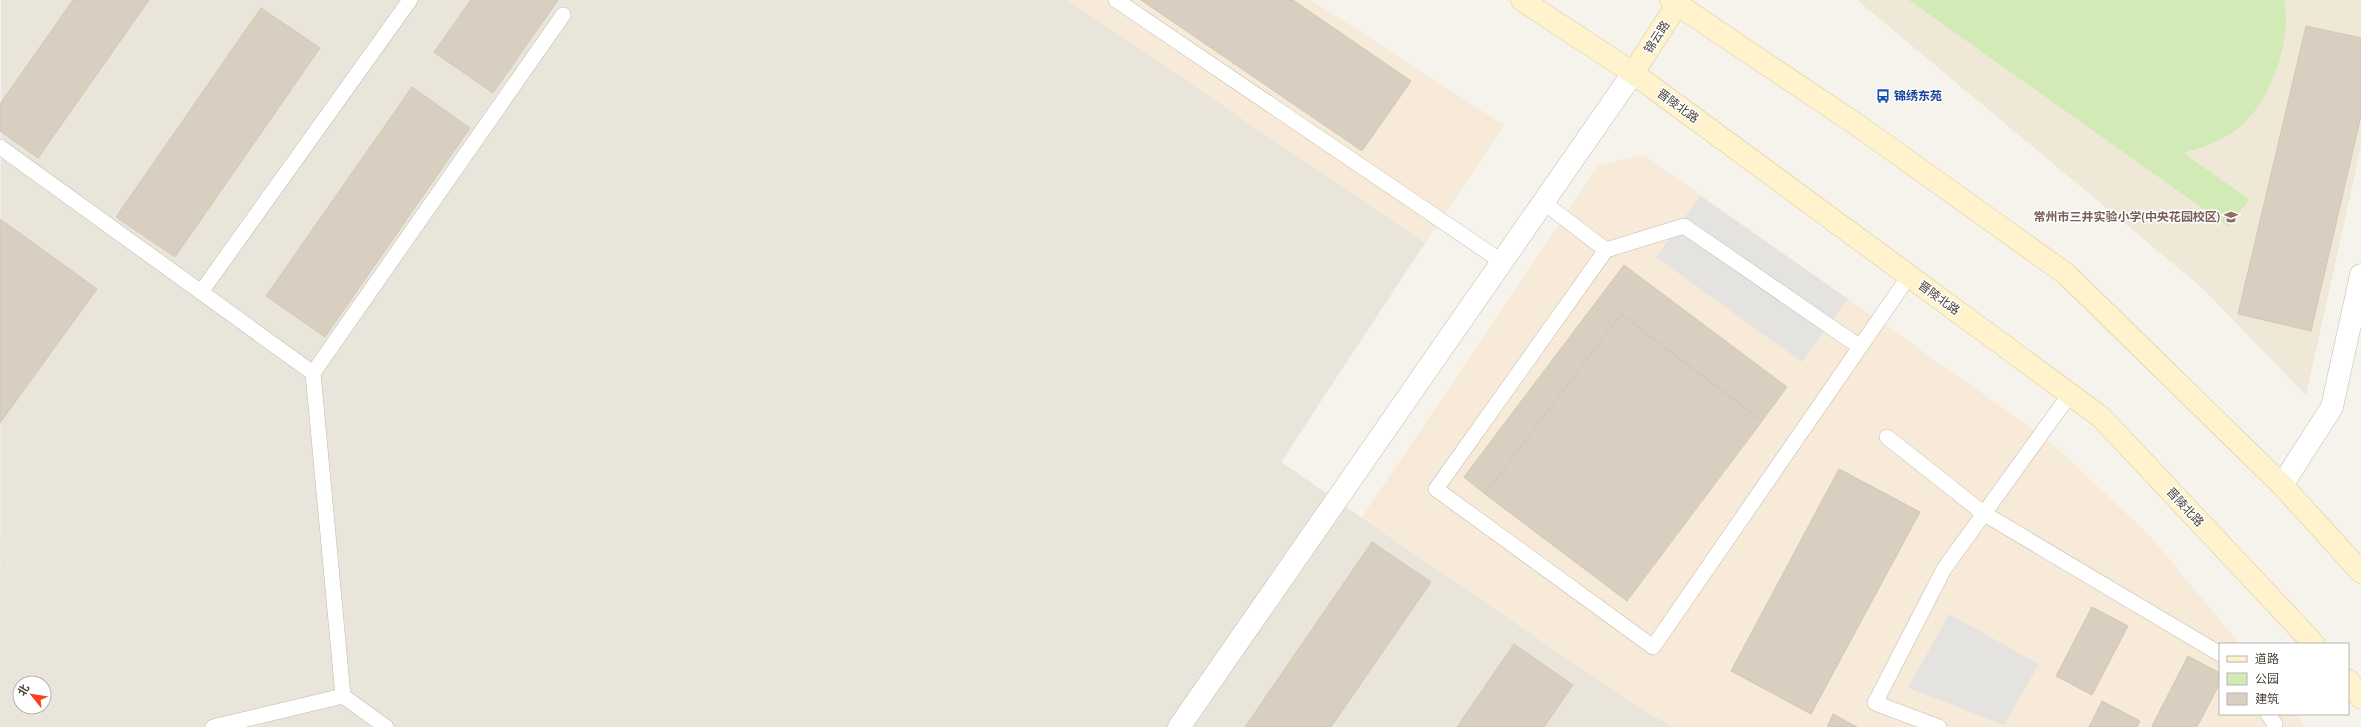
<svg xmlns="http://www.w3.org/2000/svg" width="2361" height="727" viewBox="0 0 2361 727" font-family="'Archivo Narrow','Noto Sans SC',sans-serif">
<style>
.residential{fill:#eae5da;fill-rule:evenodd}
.commercial{fill:#f7ead8}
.education{fill:#efe8d6}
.green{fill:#d2eab5}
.parking{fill:#e5e3e0}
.building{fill:#d8cfc1;stroke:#d3c7b4}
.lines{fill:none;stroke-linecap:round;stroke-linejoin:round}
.lane-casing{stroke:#c2bbae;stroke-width:16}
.street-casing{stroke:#c2bbae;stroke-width:23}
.secondary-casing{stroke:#d6c79b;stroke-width:23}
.lane{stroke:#fff;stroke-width:15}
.street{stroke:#fff;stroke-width:22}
.secondary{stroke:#fff3cd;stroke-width:22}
.labels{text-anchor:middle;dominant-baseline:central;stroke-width:3;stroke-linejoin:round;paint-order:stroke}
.street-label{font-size:12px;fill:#4b4439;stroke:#fff}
.transit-label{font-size:12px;font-weight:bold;fill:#164399;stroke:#fff;text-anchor:start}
.education-label{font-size:12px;font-weight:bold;fill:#785e54;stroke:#fff;text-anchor:end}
</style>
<rect width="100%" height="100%" fill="#f6f3ec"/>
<path class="residential" d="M 1,0 L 1068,0 L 1425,243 L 1281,462 L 1632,703 L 1673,727 L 0,727 ZM 20,683 L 44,683 L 44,707 L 20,707 Z"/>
<path class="commercial" d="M 1068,0 L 1311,0 L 1504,125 L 1425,243 Z
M 1644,155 L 2047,439 L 2147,533 L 2240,644 L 2220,644 L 2220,714 L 2297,714 L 2305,727 L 1673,727 L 1632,703 L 1362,517 L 1599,165 Z"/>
<path class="education" d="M 1857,0 L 2361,0 L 2361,147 L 2306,395 L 2201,287 Z"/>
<path class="green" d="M 1909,0 L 2284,0 C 2293,40 2270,105 2236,130 C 2220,141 2202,148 2183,153 L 2249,199 L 2229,227 Z"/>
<path class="parking" d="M 1700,196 L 1848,299 L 1802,362 L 1656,257 Z
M 1949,614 L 2039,664 L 2004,725 L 1908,688 Z"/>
<path class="building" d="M 73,0 L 149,0 L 38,158 L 0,131 L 0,104 Z
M 471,0 L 558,0 L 493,93 L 434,52 Z
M 1141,0 L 1293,0 L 1411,81 L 1362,151 Z
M 261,8 L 320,48 L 175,257 L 116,217 Z
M 2306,26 L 2361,38 L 2361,116 L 2311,331 L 2238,314 Z
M 412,87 L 470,128 L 325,337 L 266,296 Z
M 0,219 L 97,289 L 0,423 Z
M 1624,265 L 1787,387 L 1762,421 L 1621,314 L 1485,494 L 1464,477 Z
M 1621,314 L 1762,421 L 1627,601 L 1485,494 Z
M 1839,469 L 1920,512 L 1811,714 L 1731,671 Z
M 1372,542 L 1431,582 L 1331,727 L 1245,727 Z
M 2092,607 L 2128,626 L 2092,695 L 2056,676 Z
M 1514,644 L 1573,685 L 1544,727 L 1457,727 Z
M 2188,656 L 2220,673 L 2220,683 L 2197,727 L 2154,727 L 2152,726 Z
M 2102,701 L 2140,721 L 2137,727 L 2089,727 Z
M 1833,714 L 1857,727 L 1827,727 Z"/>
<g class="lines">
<defs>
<path id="lane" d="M 1116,0 L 1501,261
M 0,147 L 313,373 L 343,696 L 386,727
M 1543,202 L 1606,250 L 1684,226 L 1860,347
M 1606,250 L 1436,489 L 1653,647 L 1909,276
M 201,292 L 410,0
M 313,373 L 563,15
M 1887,437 L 1983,513 L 2220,654
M 2268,714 L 2275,724 L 2274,727
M 213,727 L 343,696
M 1939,727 L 1875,703 L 1944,569 L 2070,394"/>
<path id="street" d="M 2282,485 L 2332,407 L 2361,275
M 1179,727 L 1633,73"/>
<path id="secondary" d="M 1522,0 L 1633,73 L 2101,417 L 2314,644
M 1671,0 L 1863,129 L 2066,274 L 2282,485 L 2361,572
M 1633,73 L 1680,0
M 2348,680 L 2361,698"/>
</defs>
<use href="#lane" class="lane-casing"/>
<use href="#street" class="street-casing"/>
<use href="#secondary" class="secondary-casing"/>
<use href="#lane" class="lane"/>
<use href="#street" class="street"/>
<use href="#secondary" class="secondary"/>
</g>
<defs>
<symbol id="bus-bare" viewBox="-9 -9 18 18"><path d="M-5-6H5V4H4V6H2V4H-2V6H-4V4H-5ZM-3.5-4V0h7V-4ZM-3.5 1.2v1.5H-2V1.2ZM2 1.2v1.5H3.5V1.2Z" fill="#1a4fb4" stroke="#fff" stroke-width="2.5" paint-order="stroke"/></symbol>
<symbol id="school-bare" viewBox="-9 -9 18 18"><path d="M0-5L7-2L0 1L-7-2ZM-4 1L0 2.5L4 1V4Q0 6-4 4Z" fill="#8d6e63" stroke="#fff" stroke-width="2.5" paint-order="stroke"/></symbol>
</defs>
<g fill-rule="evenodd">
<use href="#bus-bare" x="1873" y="86" width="20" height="20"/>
<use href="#school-bare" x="2221" y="207" width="20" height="20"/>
</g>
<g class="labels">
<g class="street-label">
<text transform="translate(1657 37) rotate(-57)">锦云路</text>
<text transform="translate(1678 106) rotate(36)">晋陵北路</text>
<text transform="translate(1939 298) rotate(36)">晋陵北路</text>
<text transform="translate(2185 507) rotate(47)">晋陵北路</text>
</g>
<g class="transit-label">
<text x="1894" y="96">锦绣东苑</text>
</g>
<g class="education-label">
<text x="2220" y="217">常州市三井实验小学(中央花园校区)</text>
</g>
</g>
<rect x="2219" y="643" width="130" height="72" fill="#ffffff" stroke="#b7b4b0"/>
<rect x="2227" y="656" width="20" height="6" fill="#fff3cd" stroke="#b7b4b0"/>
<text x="2255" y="663" font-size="12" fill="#4b4439">道路</text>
<rect x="2227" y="673" width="20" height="12" fill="#d2eab5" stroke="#b7b4b0"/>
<text x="2255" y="683" font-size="12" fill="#4b4439">公园</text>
<rect x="2227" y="693" width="20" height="12" fill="#d8cfc1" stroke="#b7b4b0"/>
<text x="2255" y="703" font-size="12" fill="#4b4439">建筑</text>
<g transform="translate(32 695) rotate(300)"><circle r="19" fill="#ffffff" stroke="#b7b4b0"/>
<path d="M0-3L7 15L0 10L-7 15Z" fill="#fc3f1d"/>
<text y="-6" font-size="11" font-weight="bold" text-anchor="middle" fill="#4b4439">北</text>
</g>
</svg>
